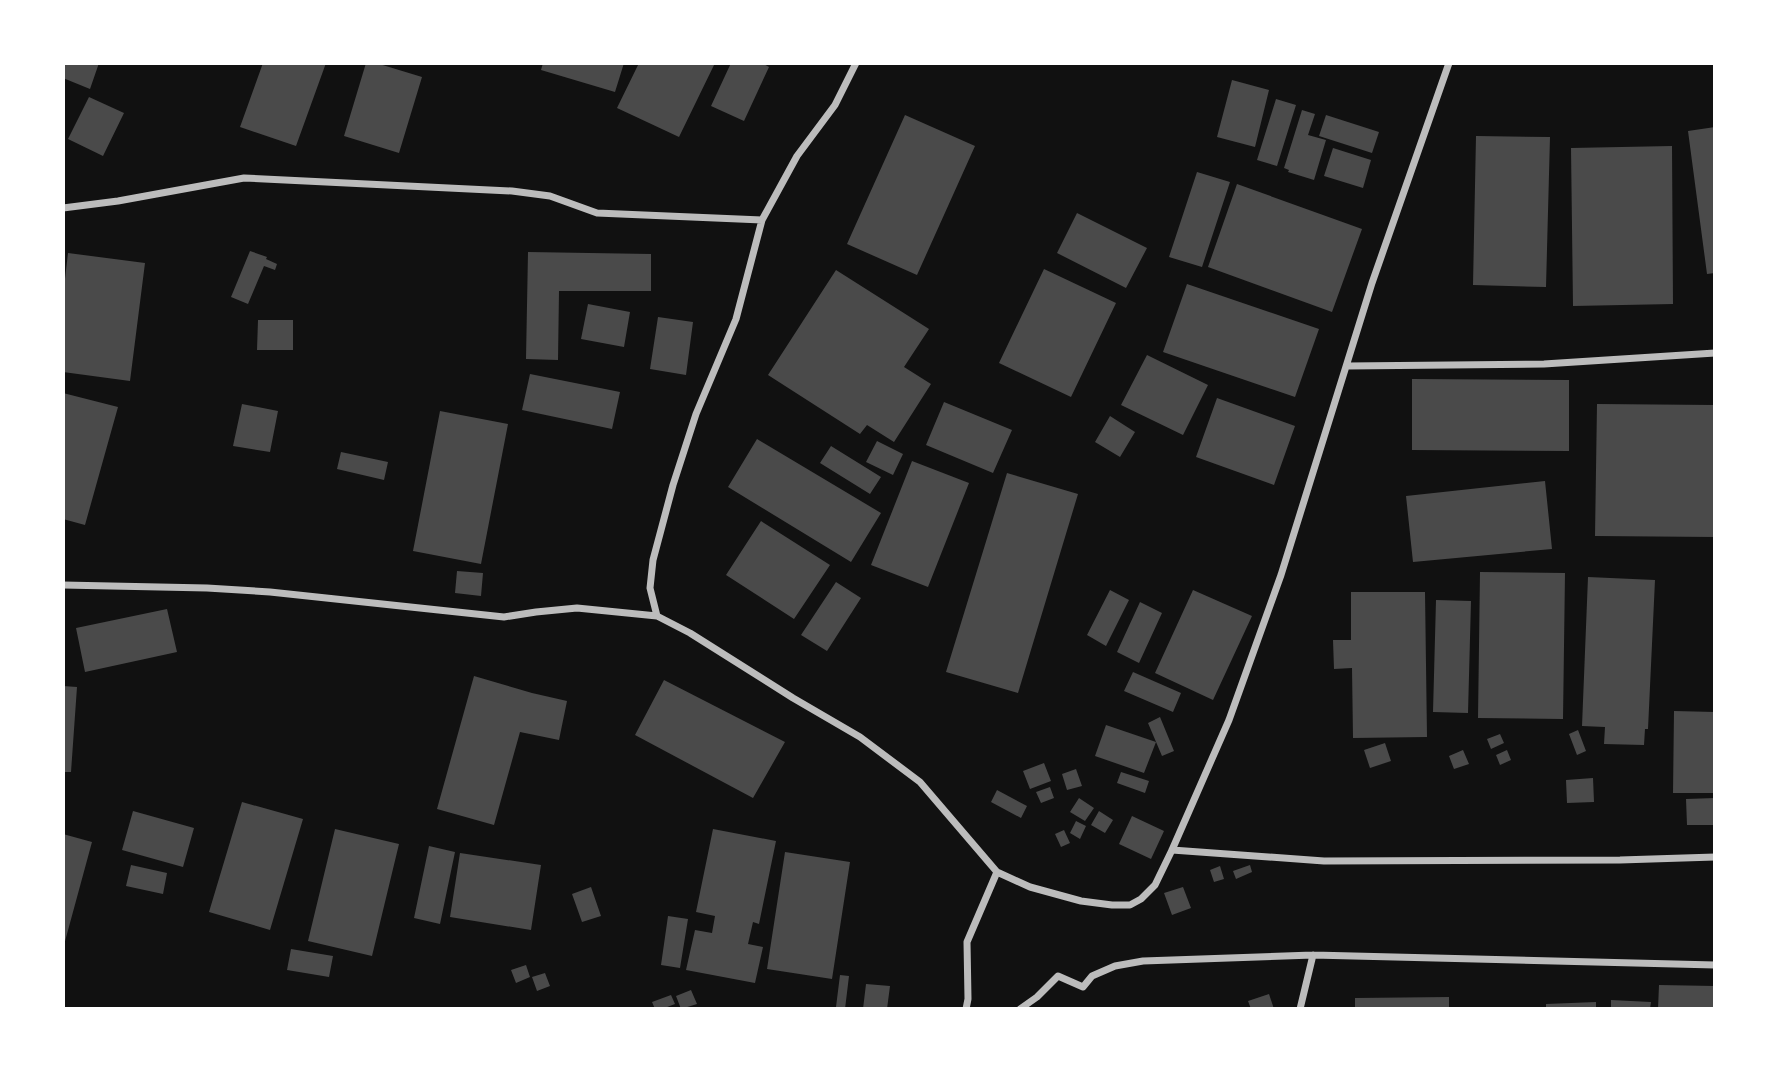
<svg xmlns="http://www.w3.org/2000/svg" width="1778" height="1072" viewBox="0 0 1778 1072" font-family="'IBM Plex Serif',serif">
<style>
.building{fill:#4a4a4a}
.lines{fill:none;stroke-linecap:round;stroke-linejoin:round}
.minor{stroke:#bcbcbc;stroke-width:7}
</style>
<rect width="100%" height="100%" fill="#111"/>
<path class="building" d="M 65,63 L 99,63 L 90,89 L 63,78 L 63,69 Z
M 263,63 L 326,63 L 296,146 L 240,127 Z
M 366,63 L 376,63 L 422,77 L 399,153 L 344,136 Z
M 543,63 L 624,63 L 615,92 L 541,70 Z
M 639,63 L 715,63 L 679,137 L 617,108 Z
M 731,63 L 762,63 L 769,67 L 744,121 L 711,106 Z
M 1232,80 L 1269,90 L 1255,147 L 1217,137 Z
M 89,97 L 124,113 L 103,156 L 68,139 Z
M 1276,99 L 1296,105 L 1277,166 L 1257,160 Z
M 1302,110 L 1315,114 L 1308,135 L 1326,140 L 1314,180 L 1288,172 L 1289,170 L 1284,168 Z
M 905,115 L 975,146 L 917,275 L 847,244 Z
M 1326,115 L 1379,132 L 1372,153 L 1319,136 Z
M 1715,127 L 1715,273 L 1707,274 L 1688,131 Z
M 1476,136 L 1550,137 L 1546,287 L 1473,285 Z
M 1672,146 L 1673,304 L 1573,306 L 1571,148 Z
M 1333,148 L 1371,160 L 1363,188 L 1324,176 Z
M 1197,172 L 1230,182 L 1202,267 L 1169,257 Z
M 1237,184 L 1362,229 L 1332,312 L 1208,267 Z
M 1077,213 L 1147,248 L 1126,288 L 1057,253 Z
M 250,251 L 267,257 L 266,259 L 277,264 L 275,270 L 264,266 L 248,304 L 231,297 Z
M 528,252 L 651,254 L 651,291 L 559,291 L 558,360 L 526,359 Z
M 68,253 L 145,263 L 130,381 L 63,372 L 63,296 Z
M 1044,269 L 1116,303 L 1071,397 L 999,363 Z
M 836,270 L 929,329 L 904,367 L 931,384 L 894,442 L 867,425 L 860,434 L 768,375 Z
M 1187,284 L 1319,329 L 1295,397 L 1163,352 Z
M 588,304 L 630,312 L 624,347 L 581,339 Z
M 658,317 L 693,322 L 686,375 L 650,369 Z
M 258,320 L 293,320 L 293,350 L 257,350 Z
M 1147,355 L 1208,385 L 1183,435 L 1121,405 Z
M 530,374 L 620,392 L 612,429 L 522,410 Z
M 1412,379 L 1569,380 L 1569,451 L 1412,450 Z
M 63,393 L 118,407 L 85,525 L 63,519 Z
M 1217,398 L 1295,426 L 1274,485 L 1196,457 Z
M 944,402 L 1012,430 L 993,473 L 926,445 Z
M 242,404 L 278,411 L 270,452 L 233,446 Z
M 1597,404 L 1715,405 L 1715,537 L 1595,536 Z
M 440,411 L 508,424 L 481,564 L 413,551 Z
M 1110,416 L 1135,432 L 1120,457 L 1095,442 Z
M 757,439 L 881,513 L 851,562 L 728,487 Z
M 877,441 L 903,454 L 893,475 L 866,462 Z
M 831,446 L 881,477 L 870,494 L 820,463 Z
M 341,452 L 388,462 L 384,480 L 337,469 Z
M 912,461 L 969,483 L 928,587 L 871,565 Z
M 1007,473 L 1078,494 L 1018,693 L 946,672 Z
M 1545,481 L 1552,549 L 1413,562 L 1406,496 Z
M 761,521 L 830,565 L 794,619 L 726,575 Z
M 457,571 L 483,573 L 481,596 L 455,593 Z
M 1480,572 L 1565,573 L 1563,719 L 1478,718 Z
M 1588,577 L 1655,580 L 1648,729 L 1645,729 L 1644,745 L 1604,744 L 1605,727 L 1582,726 Z
M 836,582 L 861,598 L 827,651 L 801,635 Z
M 1110,590 L 1129,600 L 1106,646 L 1087,635 Z
M 1193,590 L 1252,616 L 1213,700 L 1155,673 Z
M 1351,592 L 1425,592 L 1427,737 L 1353,738 L 1352,668 L 1334,669 L 1333,640 L 1351,640 Z
M 1436,600 L 1471,601 L 1468,713 L 1433,712 Z
M 1140,602 L 1162,613 L 1139,663 L 1117,652 Z
M 167,609 L 177,652 L 85,672 L 76,628 Z
M 1133,672 L 1181,693 L 1173,712 L 1124,691 Z
M 474,676 L 532,693 L 567,701 L 559,740 L 520,732 L 494,825 L 437,809 Z
M 664,680 L 785,742 L 753,798 L 635,735 Z
M 63,686 L 77,687 L 71,772 L 63,772 Z
M 1674,711 L 1715,712 L 1715,793 L 1673,793 Z
M 1160,717 L 1174,751 L 1162,756 L 1148,723 Z
M 1106,725 L 1156,742 L 1144,773 L 1095,756 Z
M 1578,730 L 1586,751 L 1577,755 L 1569,734 Z
M 1500,734 L 1504,743 L 1491,749 L 1487,739 Z
M 1385,743 L 1391,761 L 1370,768 L 1364,750 Z
M 1463,750 L 1469,764 L 1454,769 L 1449,756 Z
M 1507,750 L 1511,760 L 1500,765 L 1496,755 Z
M 1044,763 L 1051,781 L 1030,789 L 1023,771 Z
M 1076,769 L 1082,786 L 1067,790 L 1062,774 Z
M 1121,772 L 1149,781 L 1145,793 L 1117,783 Z
M 1593,778 L 1594,802 L 1567,803 L 1566,780 Z
M 1050,787 L 1054,798 L 1041,803 L 1036,792 Z
M 997,790 L 1027,806 L 1021,818 L 991,802 Z
M 1079,798 L 1094,808 L 1085,821 L 1070,812 Z
M 1715,798 L 1715,825 L 1687,825 L 1686,799 Z
M 242,802 L 303,819 L 270,930 L 209,912 Z
M 133,811 L 194,828 L 183,867 L 122,850 Z
M 1099,811 L 1113,820 L 1105,833 L 1091,825 Z
M 1132,816 L 1164,831 L 1151,859 L 1119,844 Z
M 1076,821 L 1086,826 L 1080,839 L 1070,833 Z
M 335,829 L 399,844 L 372,956 L 308,941 Z
M 713,829 L 776,841 L 759,924 L 753,922 L 748,944 L 763,947 L 755,983 L 686,970 L 695,930 L 712,933 L 715,916 L 696,912 Z
M 1064,830 L 1070,843 L 1061,847 L 1055,834 Z
M 63,834 L 92,842 L 64,945 L 63,945 Z
M 429,846 L 455,852 L 440,924 L 414,918 Z
M 785,852 L 850,862 L 832,979 L 767,969 Z
M 460,853 L 541,865 L 531,930 L 450,917 Z
M 131,865 L 167,873 L 163,894 L 126,886 Z
M 1250,865 L 1252,872 L 1236,879 L 1233,871 Z
M 1220,866 L 1224,879 L 1214,882 L 1210,870 Z
M 591,887 L 601,916 L 582,922 L 572,894 Z
M 1183,887 L 1191,908 L 1172,915 L 1164,893 Z
M 668,916 L 688,919 L 680,968 L 661,965 Z
M 291,949 L 333,956 L 329,977 L 287,970 Z
M 526,965 L 530,977 L 516,983 L 511,970 Z
M 545,973 L 550,986 L 537,991 L 532,977 Z
M 840,975 L 849,976 L 845,1009 L 836,1007 Z
M 866,984 L 890,986 L 887,1009 L 863,1009 Z
M 1659,985 L 1715,986 L 1715,1009 L 1658,1009 Z
M 691,990 L 697,1004 L 681,1009 L 676,996 Z
M 1269,994 L 1274,1009 L 1251,1009 L 1248,1001 Z
M 671,995 L 675,1004 L 662,1009 L 655,1009 L 652,1002 Z
M 1449,997 L 1449,1009 L 1355,1009 L 1355,998 Z
M 1611,1000 L 1651,1002 L 1650,1009 L 1611,1009 Z
M 1596,1002 L 1596,1009 L 1546,1009 L 1546,1004 Z"/>
<g class="lines">
<path class="minor" d="M 63,208 L 118,201 L 244,178 L 512,191 L 550,196 L 597,213 L 762,220
M 1347,366 L 1544,364 L 1715,353
M 63,585 L 207,588 L 270,592 L 504,617 L 536,612 L 577,608 L 657,616 L 690,633 L 793,698 L 860,737 L 920,782 L 997,872 L 1030,887 L 1081,901 L 1112,905 L 1130,905 L 1141,899 L 1155,885 L 1172,850 L 1229,720 L 1281,575 L 1372,283 L 1449,63
M 657,616 L 650,588 L 653,560 L 673,485 L 696,414 L 736,319 L 762,220 L 797,156 L 835,105 L 856,63
M 1172,850 L 1324,861 L 1620,860 L 1715,857
M 966,1009 L 968,999 L 967,942 L 997,872
M 1020,1009 L 1037,997 L 1058,976 L 1083,987 L 1092,976 L 1115,966 L 1143,961 L 1313,955 L 1715,965
M 1300,1009 L 1313,955"/>
</g>
<rect width="1778" height="1072" fill="none" stroke="#ffffff" stroke-width="130"/>
</svg>
